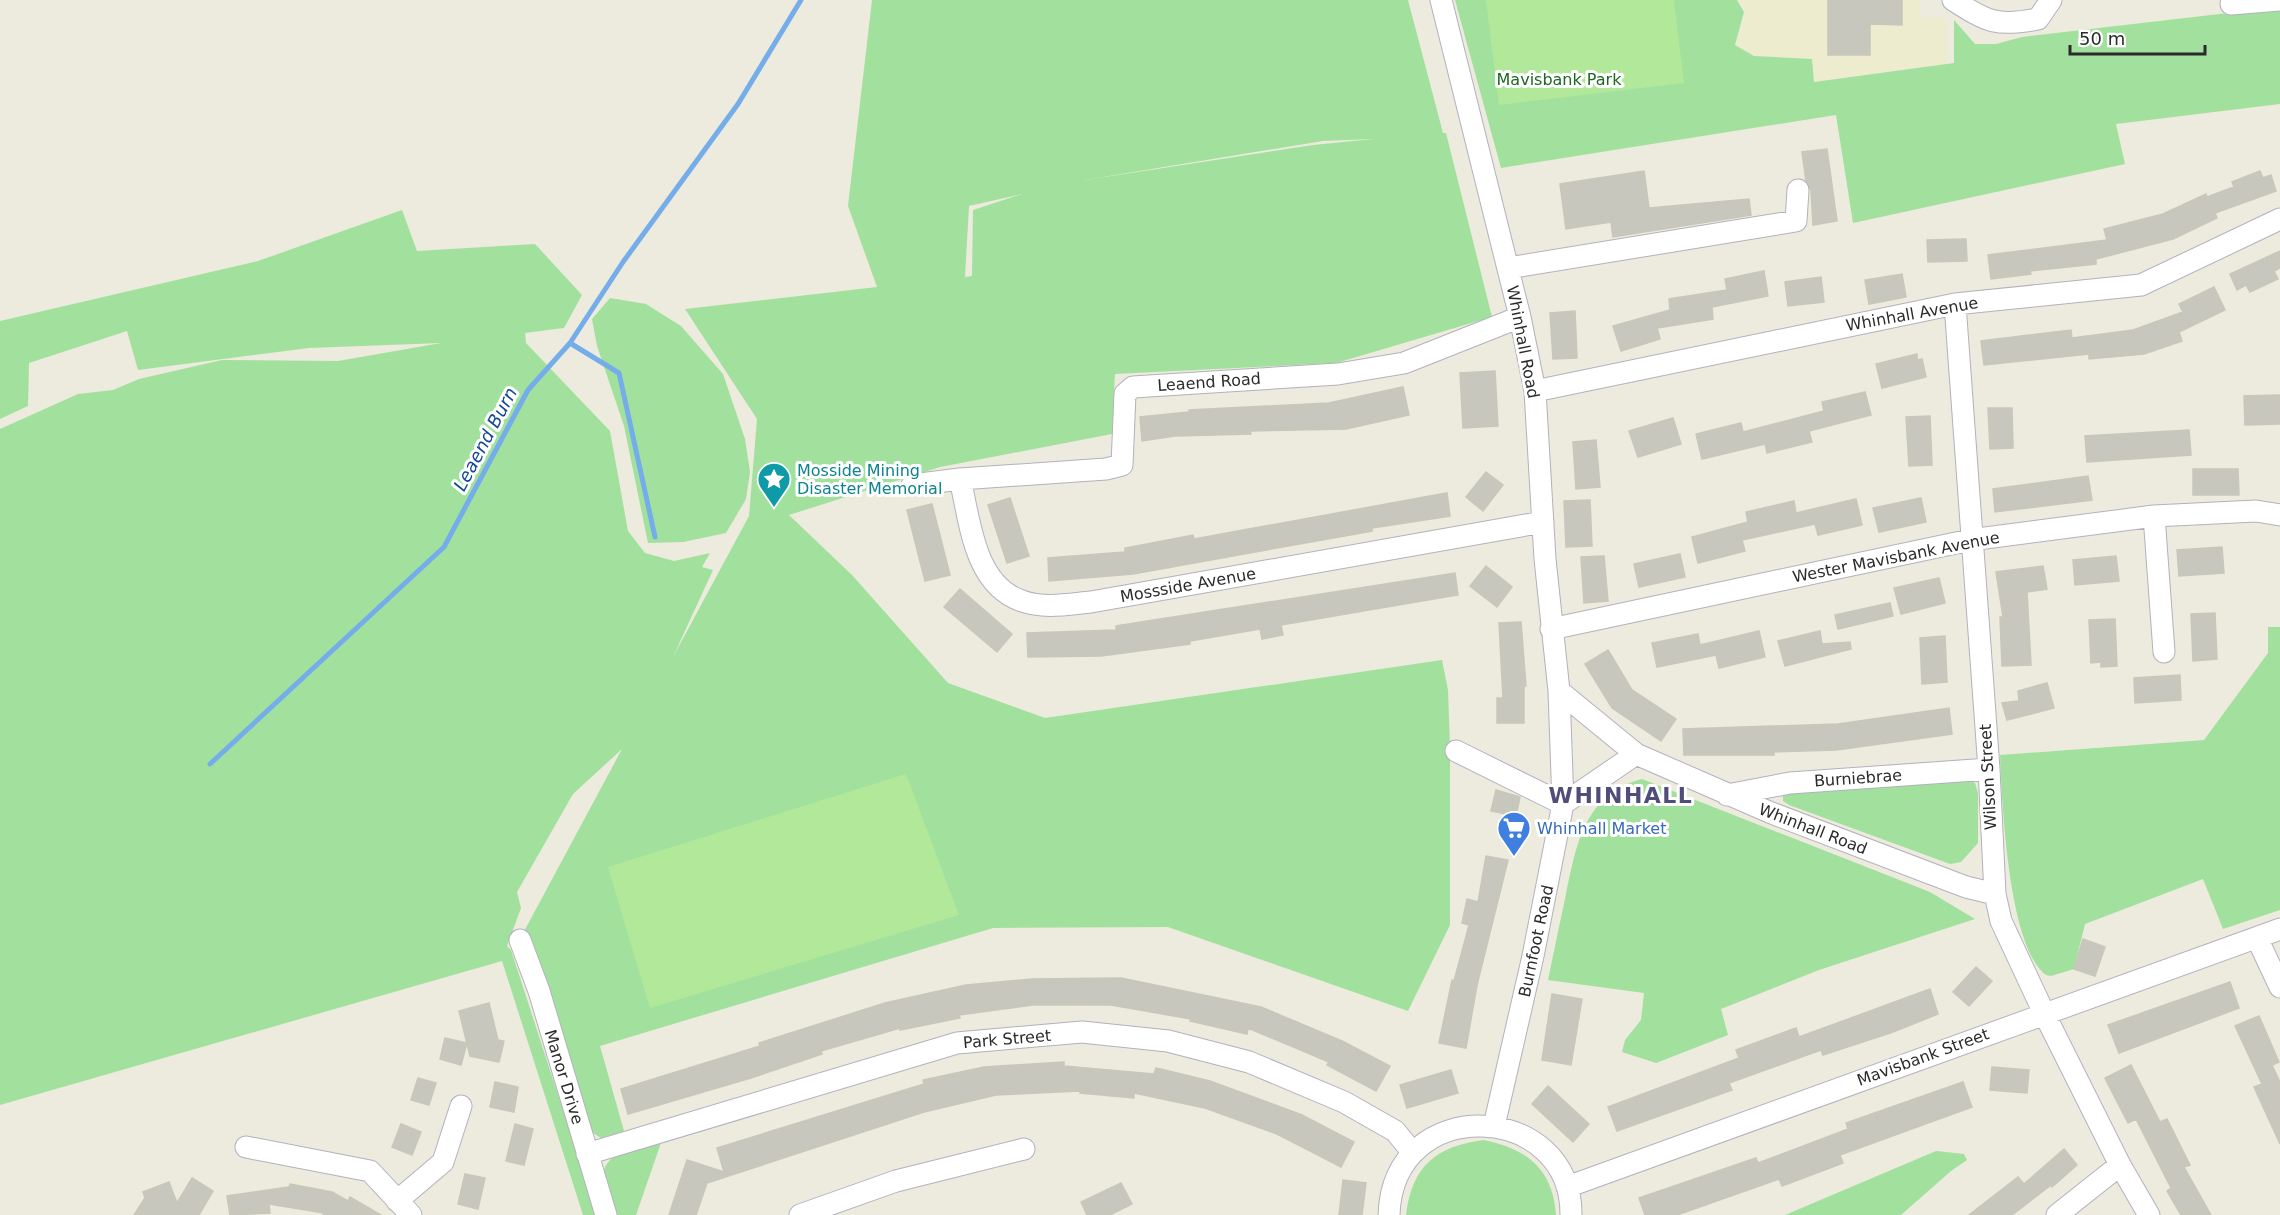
<svg xmlns="http://www.w3.org/2000/svg" width="2280" height="1215" viewBox="0 0 2280 1215" font-family="'DejaVu Sans',sans-serif">
<style>
.education{fill:#eeecce}
.green{fill:#a2e19d;fill-rule:evenodd}
.pitch{fill:#b2e899}
.lines{fill:none;stroke-linecap:round;stroke-linejoin:round}
.stream{stroke:#75adeb;stroke-width:5}
.building{fill:#c8c7be;stroke:#c8c7b8;stroke-width:1.5}
.minor-casing{stroke:#b3b1be;stroke-width:23}
.minor{stroke:#fff;stroke-width:21}
.labels{text-anchor:middle;dominant-baseline:central;stroke-width:6;stroke-linejoin:round;paint-order:stroke}
.park-label{font-size:16px;fill:#1d6721;stroke:#fff}
.street-label{font-size:16px;fill:#2b2b2b;stroke:#fff}
.culture-label{font-size:16px;fill:#0d838f;stroke:#fff;text-anchor:start}
.shop-label{font-size:16px;fill:#366cbe;stroke:#fff;text-anchor:start}
.water-label{font-size:18px;font-style:italic;fill:#124799;stroke:#fff}
.district-label{font-size:22px;font-weight:bold;letter-spacing:1.5px;fill:#514d7b;stroke:#fff}
</style>
<rect width="100%" height="100%" fill="#edeade"/>
<path class="education" d="M 1739,0 L 1920,0 L 1921,17 L 1946,18 L 1948,64 L 1814,81 L 1812,59 L 1754,55 L 1736,45 L 1746,11 Z"/>
<path class="green" d="M 872,0 L 1408,0 L 1443,133 L 1446,133 L 1492,317 L 1336,363 L 1115,374 L 1112,434 L 940,467 L 789,515 L 852,575 L 948,683 L 1045,718 L 1442,660 L 1448,690 L 1450,746 L 1450,925 L 1408,1011 L 1168,927 L 993,928 L 600,1046 L 624,1131 L 601,1138 L 588,1130 L 521,937 L 622,749 L 573,794 L 517,892 L 521,908 L 507,946 L 511,950 L 597,1215 L 583,1215 L 502,961 L 0,1105 L 0,429 L 78,394 L 113,390 L 139,379 L 222,360 L 338,361 L 441,343 L 309,348 L 138,370 L 127,331 L 29,363 L 28,406 L 0,419 L 0,321 L 258,261 L 402,210 L 417,251 L 535,244 L 582,295 L 564,328 L 525,333 L 526,343 L 610,431 L 628,531 L 645,553 L 674,561 L 710,553 L 702,567 L 713,570 L 673,657 L 749,516 L 757,419 L 685,309 L 877,287 L 848,206 ZM 1373,139 L 1313,145 L 1085,180 L 1323,141 ZM 1022,194 L 973,210 L 972,276 L 965,277 L 969,206 Z
M 1455,0 L 1737,0 L 1744,12 L 1735,45 L 1754,56 L 1812,59 L 1814,82 L 1954,63 L 1954,20 L 1975,44 L 1996,44 L 2022,37 L 2280,7 L 2280,104 L 2116,124 L 2125,164 L 1853,223 L 1836,115 L 1501,168 Z
M 610,298 L 646,304 L 681,326 L 723,374 L 745,439 L 750,472 L 746,499 L 726,533 L 683,542 L 648,543 L 624,426 L 597,346 L 592,319 Z
M 2268,627 L 2280,627 L 2280,910 L 2223,929 L 2203,879 L 2085,924 L 2074,969 L 2051,976 L 2046,975 C 2008,947 2002,801 2000,755 L 2204,740 L 2268,653 Z
M 1642,779 L 1930,892 L 1975,919 L 1819,970 L 1721,1009 L 1728,1035 L 1656,1063 L 1622,1052 L 1625,1040 L 1641,1020 L 1644,993 L 1548,980 C 1554,951 1560,922 1566,894 C 1577,843 1584,795 1642,779 Z
M 1966,779 L 1975,783 L 1978,793 L 1978,843 L 1961,862 L 1950,864 L 1789,805 L 1783,801 L 1783,793 Z
M 662,1140 L 636,1215 L 614,1215 C 611,1203 605,1190 604,1178 C 600,1151 643,1146 662,1140 Z
M 1484,1140 C 1527,1149 1553,1169 1556,1215 L 1406,1215 C 1412,1166 1436,1146 1484,1140 Z
M 1936,1151 L 1964,1154 L 1967,1160 L 1951,1171 L 1901,1215 L 1785,1215 Z"/>
<path class="pitch" d="M 1486,0 L 1674,0 L 1684,83 L 1499,105 Z
M 906,774 L 959,915 L 650,1008 L 608,867 Z"/>
<g class="lines">
<path class="stream" d="M 570,343 L 619,373 L 655,537
M 210,764 L 444,547 L 528,390 L 570,343 L 623,262 L 738,104 L 801,0"/>
</g>
<path class="building" d="M 1828,0 L 1902,0 L 1902,25 L 1870,24 L 1870,55 L 1828,55 Z
M 1827,149 L 1837,221 L 1813,225 L 1811,190 L 1806,181 L 1802,152 Z
M 1644,171 L 1649,208 L 1749,199 L 1751,215 L 1613,237 L 1611,222 L 1566,229 L 1560,184 Z
M 2260,171 L 2263,178 L 2271,175 L 2276,191 L 2215,213 L 2217,218 L 2173,239 L 2096,259 L 2096,264 L 2030,271 L 2031,274 L 1991,279 L 1988,255 L 2107,240 L 2104,229 L 2163,214 L 2206,194 L 2207,197 L 2234,187 L 2232,182 Z
M 1966,239 L 1967,261 L 1928,262 L 1927,240 Z
M 2280,251 L 2280,268 L 2274,271 L 2278,279 L 2250,292 L 2246,285 L 2237,290 L 2230,274 Z
M 1764,271 L 1768,296 L 1712,307 L 1713,319 L 1657,328 L 1660,339 L 1621,351 L 1613,326 L 1670,310 L 1669,299 L 1727,290 L 1725,279 Z
M 1902,274 L 1906,297 L 1869,304 L 1865,280 Z
M 1821,277 L 1824,302 L 1788,306 L 1785,282 Z
M 2214,287 L 2225,310 L 2179,332 L 2182,341 L 2144,354 L 2089,359 L 2089,354 L 1984,365 L 1981,341 L 2071,330 L 2072,338 L 2133,330 L 2183,312 L 2179,304 Z
M 1575,311 L 1577,358 L 1553,359 L 1550,313 Z
M 1917,354 L 1917,360 L 1922,359 L 1926,377 L 1882,388 L 1876,364 Z
M 1495,371 L 1498,426 L 1463,428 L 1460,373 Z
M 1403,387 L 1409,415 L 1346,429 L 1250,431 L 1251,434 L 1175,436 L 1142,441 L 1140,417 L 1189,412 L 1189,410 L 1329,403 Z
M 1865,392 L 1871,415 L 1809,431 L 1812,442 L 1767,453 L 1765,444 L 1702,459 L 1696,434 L 1741,423 L 1743,432 L 1824,411 L 1822,402 Z
M 2280,395 L 2280,424 L 2245,425 L 2244,396 Z
M 1988,408 L 2012,408 L 2013,448 L 1990,449 Z
M 1930,416 L 1932,465 L 1909,466 L 1906,417 Z
M 1673,418 L 1681,444 L 1638,457 L 1629,431 Z
M 2189,430 L 2191,455 L 2087,462 L 2085,436 Z
M 1596,440 L 1600,487 L 1576,489 L 1573,442 Z
M 2193,469 L 2238,469 L 2239,495 L 2193,495 Z
M 1486,472 L 1503,485 L 1483,511 L 1466,497 Z
M 2088,476 L 2092,500 L 1995,512 L 1993,489 Z
M 1447,493 L 1450,516 L 1372,528 L 1372,531 L 1133,574 L 1049,581 L 1048,558 L 1125,552 L 1125,548 L 1193,535 L 1194,539 Z
M 1010,498 L 1029,556 L 1007,563 L 988,505 Z
M 1921,498 L 1926,522 L 1879,532 L 1873,508 Z
M 1856,499 L 1862,525 L 1818,535 L 1815,524 L 1742,540 L 1745,551 L 1698,563 L 1692,537 L 1748,522 L 1746,512 L 1794,501 L 1796,513 Z
M 1590,500 L 1592,546 L 1566,547 L 1564,501 Z
M 932,504 L 950,575 L 925,581 L 907,510 Z
M 2222,547 L 2224,573 L 2179,576 L 2177,550 Z
M 1680,554 L 1685,577 L 1639,587 L 1634,564 Z
M 1604,556 L 1608,601 L 1584,603 L 1581,557 Z
M 2116,556 L 2119,581 L 2075,585 L 2073,560 Z
M 1486,566 L 1512,587 L 1497,607 L 1470,586 Z
M 2043,566 L 2047,589 L 2027,592 L 2031,665 L 2002,666 L 2000,617 L 2003,617 L 1996,572 Z
M 1455,573 L 1458,595 L 1281,625 L 1283,635 L 1262,639 L 1260,629 L 1190,641 L 1190,644 L 1101,656 L 1028,657 L 1027,633 L 1116,630 L 1116,626 Z
M 1939,578 L 1945,603 L 1901,614 L 1894,588 Z
M 960,589 L 1012,634 L 997,652 L 944,607 Z
M 1890,603 L 1893,616 L 1838,629 L 1835,615 Z
M 2215,613 L 2217,659 L 2193,661 L 2191,614 Z
M 2115,619 L 2117,666 L 2101,667 L 2101,662 L 2091,663 L 2089,620 Z
M 1521,622 L 1526,686 L 1524,686 L 1524,723 L 1497,723 L 1497,698 L 1503,698 L 1499,623 Z
M 1759,631 L 1765,657 L 1719,668 L 1716,655 L 1657,667 L 1652,643 L 1698,634 L 1700,645 Z
M 1820,631 L 1822,644 L 1850,642 L 1851,649 L 1785,666 L 1778,641 Z
M 1945,636 L 1947,682 L 1922,684 L 1920,638 Z
M 1608,650 L 1632,690 L 1676,719 L 1661,741 L 1612,708 L 1585,664 Z
M 2180,675 L 2181,700 L 2135,703 L 2134,678 Z
M 2047,683 L 2054,708 L 2007,720 L 2002,703 L 2019,701 L 2018,691 Z
M 1949,708 L 1952,734 L 1836,750 L 1774,752 L 1774,755 L 1684,755 L 1683,729 L 1838,724 Z
M 1496,790 L 1520,797 L 1516,816 L 1491,811 Z
M 1486,856 L 1508,860 L 1477,985 L 1466,1048 L 1439,1043 L 1452,980 L 1454,981 L 1469,925 L 1462,923 L 1467,899 L 1478,902 Z
M 2083,939 L 2105,947 L 2095,976 L 2074,969 Z
M 1976,967 L 1992,981 L 1969,1006 L 1953,992 Z
M 1121,978 L 1261,1007 L 1342,1041 L 1390,1066 L 1376,1091 L 1327,1065 L 1329,1062 L 1248,1028 L 1247,1034 L 1190,1021 L 1191,1019 L 1111,1005 L 1032,1005 L 959,1015 L 960,1018 L 900,1030 L 900,1028 L 821,1051 L 822,1054 L 751,1078 L 628,1114 L 621,1089 L 760,1046 L 759,1043 L 885,1003 L 966,985 L 1032,979 Z
M 2230,982 L 2239,1008 L 2119,1053 L 2108,1025 Z
M 1930,989 L 1938,1014 L 1893,1032 L 1823,1055 L 1821,1050 L 1729,1083 L 1732,1090 L 1617,1131 L 1608,1107 L 1739,1058 L 1736,1050 L 1796,1028 L 1799,1037 Z
M 1552,994 L 1582,999 L 1571,1065 L 1542,1060 Z
M 489,1003 L 498,1040 L 504,1041 L 499,1062 L 470,1056 L 459,1011 Z
M 2259,1016 L 2279,1062 L 2272,1065 L 2280,1082 L 2280,1144 L 2254,1087 L 2262,1084 L 2235,1026 Z
M 445,1038 L 467,1043 L 461,1065 L 440,1059 Z
M 1064,1062 L 1064,1066 L 1154,1074 L 1156,1068 L 1210,1081 L 1302,1115 L 1354,1142 L 1341,1167 L 1277,1134 L 1205,1108 L 1134,1093 L 1134,1098 L 1080,1093 L 1080,1091 L 996,1095 L 924,1112 L 707,1183 L 696,1215 L 669,1215 L 687,1160 L 724,1172 L 717,1148 L 924,1084 L 923,1080 L 984,1067 Z
M 2131,1065 L 2160,1122 L 2167,1119 L 2190,1165 L 2184,1167 L 2211,1215 L 2181,1215 L 2167,1191 L 2171,1188 L 2136,1119 L 2128,1123 L 2105,1078 Z
M 1992,1067 L 2029,1070 L 2027,1093 L 1990,1090 Z
M 1451,1070 L 1458,1093 L 1407,1108 L 1400,1085 Z
M 418,1078 L 436,1083 L 429,1105 L 411,1100 Z
M 495,1082 L 518,1087 L 514,1112 L 490,1107 Z
M 1963,1082 L 1972,1107 L 1840,1155 L 1843,1163 L 1782,1186 L 1779,1179 L 1677,1215 L 1645,1215 L 1639,1198 L 1756,1158 L 1758,1163 L 1848,1129 L 1846,1123 Z
M 1548,1086 L 1589,1124 L 1573,1142 L 1532,1104 Z
M 401,1124 L 421,1132 L 412,1155 L 392,1147 Z
M 515,1124 L 533,1129 L 524,1165 L 506,1161 Z
M 2064,1149 L 2077,1165 L 2052,1187 L 2051,1185 L 2012,1215 L 1969,1215 L 2018,1177 L 2024,1184 Z
M 465,1174 L 485,1178 L 478,1209 L 458,1204 Z
M 192,1178 L 213,1191 L 199,1215 L 134,1215 L 145,1198 L 143,1192 L 169,1182 L 177,1203 Z
M 1343,1180 L 1366,1183 L 1362,1215 L 1339,1215 Z
M 1121,1183 L 1132,1204 L 1110,1215 L 1087,1215 L 1081,1202 Z
M 290,1184 L 332,1192 L 348,1201 L 350,1197 L 381,1215 L 323,1215 L 324,1213 L 269,1204 L 270,1213 L 230,1215 L 227,1196 L 289,1187 Z"/>
<g class="lines">
<defs>
<path id="minor" d="M 1441,0 L 1520,317 L 1535,391 L 1545,559 L 1559,691 L 1563,804 L 1533,956 L 1494,1126
M 1953,0 C 1987,22 1997,27 2038,19 L 2051,0
M 2231,4 L 2280,0
M 1508,268 L 1796,221 L 1798,190
M 1955,304 L 1989,769 L 1995,894 L 2001,921 L 2044,1013 L 2120,1165 L 2149,1215
M 1535,391 L 1955,304 L 2141,285 L 2280,219
M 960,479 L 1106,469 L 1122,465 L 1125,394 L 1133,387 L 1338,374 L 1404,363 L 1520,317
M 912,485 L 960,479 C 970,521 974,585 1022,601 C 1044,609 1069,604 1091,602 L 1543,522
M 2154,516 L 2164,652
M 1551,629 L 1970,540 L 2154,516 L 2256,511 L 2280,515
M 1559,691 L 1636,754 L 1769,812 L 1966,887 L 1995,894
M 1456,751 L 1563,804 L 1636,754
M 1727,795 L 1790,783 L 1989,769
M 2257,938 L 2280,987
M 520,940 L 539,991 L 606,1215
M 246,1147 L 370,1171 L 411,1215
M 587,1154 L 957,1043 L 1082,1032 L 1168,1041 L 1249,1062 L 1344,1102 L 1395,1131 L 1413,1153
M 1567,1187 L 2280,929
M 397,1201 L 443,1162 L 461,1106
M 800,1215 L 896,1181 L 1024,1149
M 1389,1215 C 1393,1092 1572,1101 1571,1215
M 2057,1215 L 2120,1165"/>
</defs>
<use href="#minor" class="minor-casing"/>
<use href="#minor" class="minor"/>
</g>
<defs>
<symbol id="sight-pin" viewBox="-11 -11 22 30"><path d="M0 17L-7.5 6A9.5 9.5 0 1 1 7.5 6Z" fill="#0f9aa8" stroke="#fff"/><path d="M0-6L1.8-2.2L6-1.7L2.9 1.2L3.7 5.4L0 3.3L-3.7 5.4L-2.9 1.2L-6-1.7L-1.8-2.2Z" fill="#fff"/></symbol>
<symbol id="supermarket-pin" viewBox="-11 -11 22 30"><path d="M0 17L-7.5 6A9.5 9.5 0 1 1 7.5 6Z" fill="#3f7fe0" stroke="#fff"/><path d="M-6-5.5h2.5l.6 2H6L4.5 2H-2.5L-4.4-4H-6ZM-1.5 3.2a1.3 1.3 0 1 0 .1 0ZM3 3.2a1.3 1.3 0 1 0 .1 0Z" fill="#fff"/></symbol>
</defs>
<g fill-rule="evenodd">
<use href="#sight-pin" x="755" y="460" width="38" height="52"/>
<use href="#supermarket-pin" x="1495" y="809" width="38" height="52"/>
</g>
<g class="labels">
<g class="park-label">
<text x="1559" y="79">Mavisbank Park</text>
</g>
<g class="street-label">
<text transform="translate(1912 314) rotate(-10)">Whinhall Avenue</text>
<text transform="translate(1523 342) rotate(79)">Whinhall Road</text>
<text transform="translate(1209 382) rotate(-4)">Leaend Road</text>
<text transform="translate(1896 557) rotate(-11)">Wester Mavisbank Avenue</text>
<text transform="translate(1188 585) rotate(-10)">Mossside Avenue</text>
<text transform="translate(1988 777) rotate(-93)">Wilson Street</text>
<text transform="translate(1858 778) rotate(-4)">Burniebrae</text>
<text transform="translate(1813 829) rotate(21)">Whinhall Road</text>
<text transform="translate(1536 941) rotate(-78)">Burnfoot Road</text>
<text transform="translate(1007 1039) rotate(-5)">Park Street</text>
<text transform="translate(1923 1057) rotate(-20)">Mavisbank Street</text>
<text transform="translate(564 1077) rotate(73)">Manor Drive</text>
</g>
<g class="culture-label">
<text x="797" y="470">Mosside Mining<tspan x="797" dy="18">Disaster Memorial</tspan></text>
</g>
<g class="shop-label">
<text x="1537" y="828">Whinhall Market</text>
</g>
<g class="water-label">
<text transform="translate(485 439) rotate(-62)">Leaend Burn</text>
</g>
<g class="district-label">
<text x="1621" y="795">WHINHALL</text>
</g>
</g>
<path d="M2070 45v9h135v-9" fill="none" stroke="#2b2b2b" stroke-width="3"/>
<text x="2079" y="45" font-size="18" fill="#2b2b2b" stroke="#ffffff" stroke-width="4.5" paint-order="stroke">50 m</text>
</svg>
